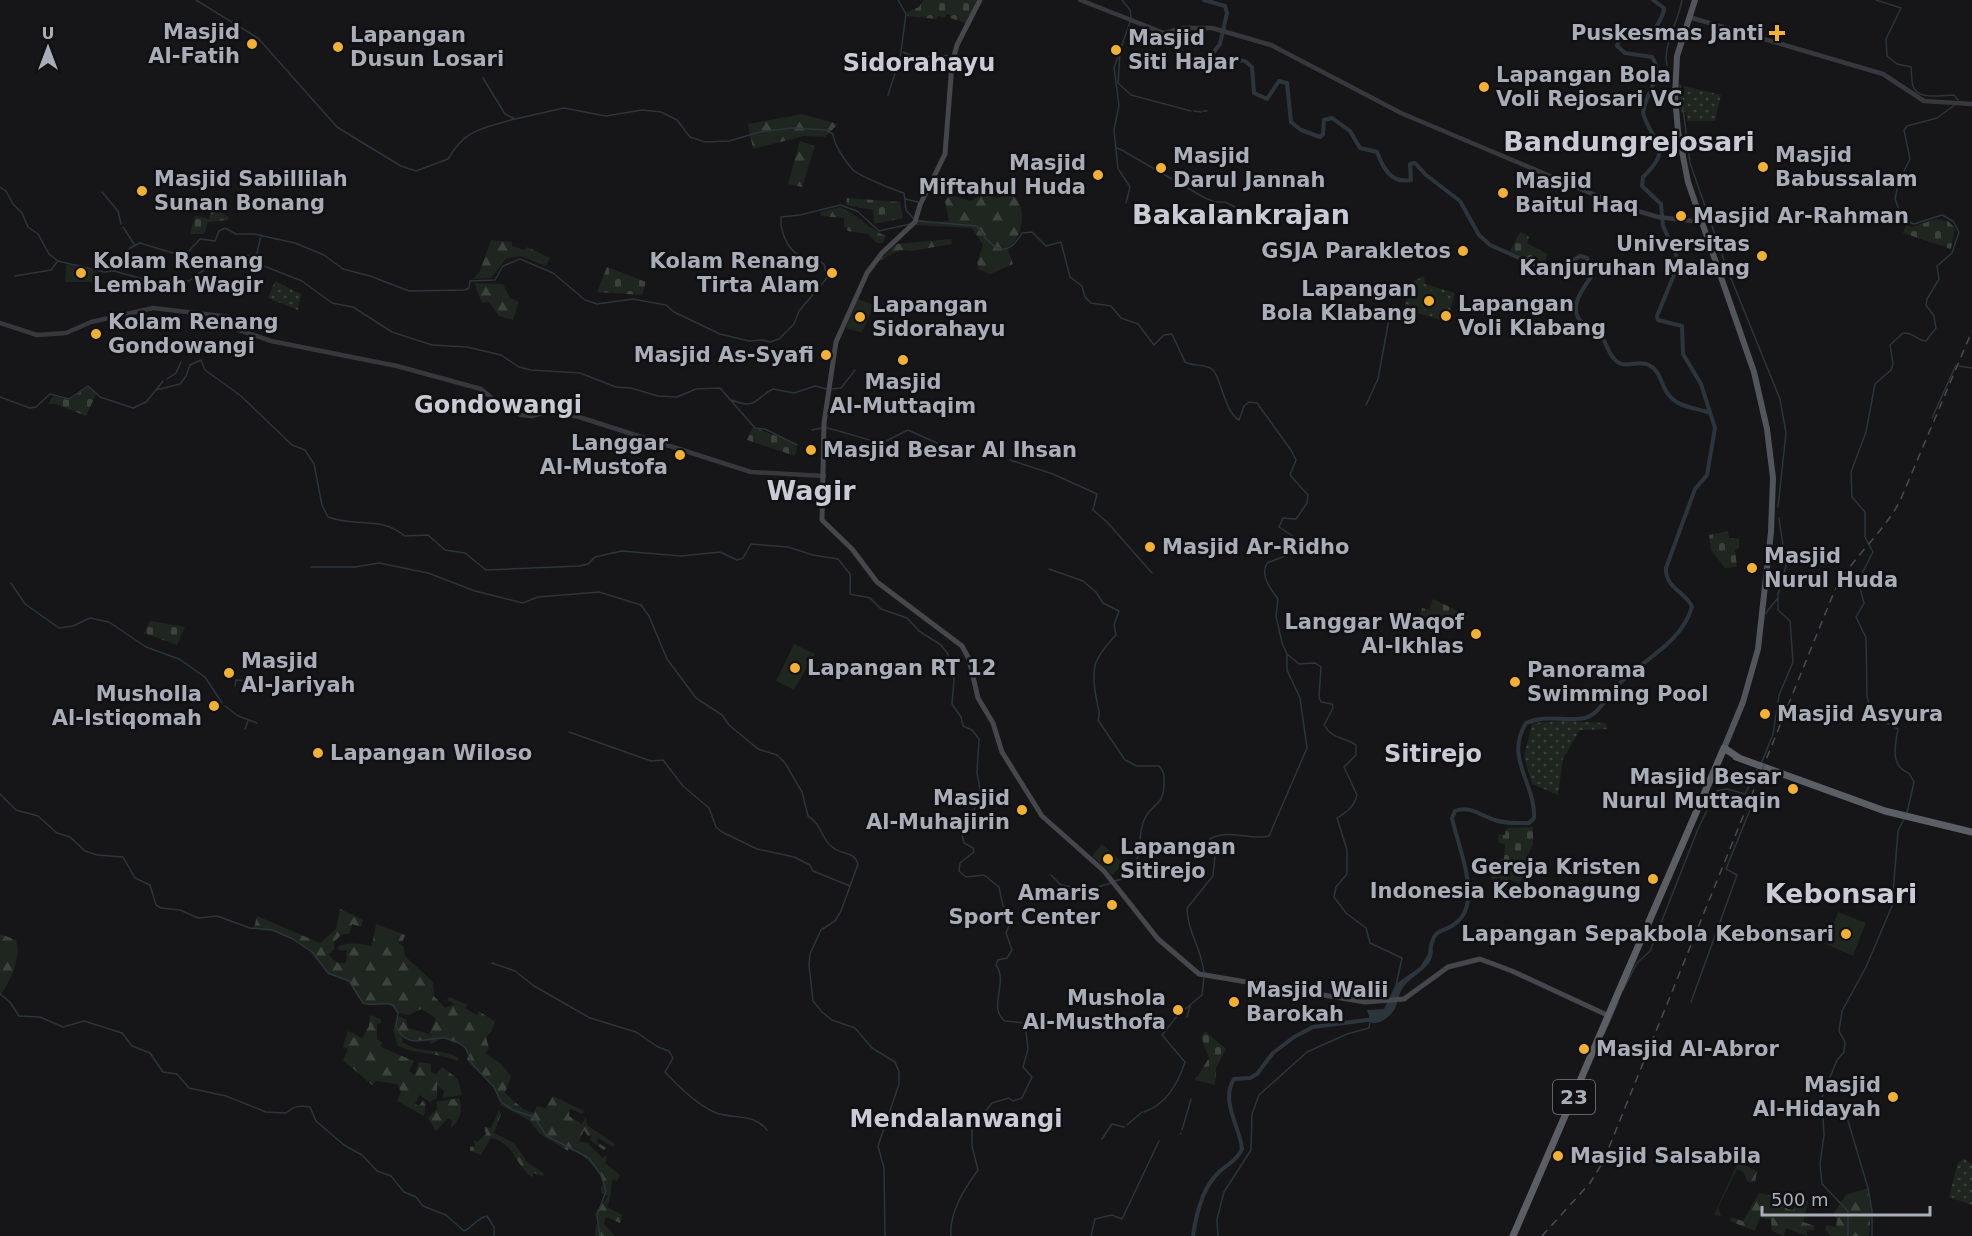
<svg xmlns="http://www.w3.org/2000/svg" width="1972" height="1236" viewBox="0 0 1972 1236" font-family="'DejaVu Sans',sans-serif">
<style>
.green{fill:url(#green-dots)}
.forest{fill:url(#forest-firs)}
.cemetery{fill:url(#cemetery-stones)}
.pitch{fill:#1e261f}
.water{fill:#2c353c}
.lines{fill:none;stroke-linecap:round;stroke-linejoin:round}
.stream{stroke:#2c353c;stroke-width:1.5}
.river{stroke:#2c353c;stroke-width:4}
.tertiary{stroke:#37383d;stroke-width:4.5}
.secondary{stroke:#45474d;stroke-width:5}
.primary{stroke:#53555c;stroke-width:6}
.trunk{stroke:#5b5e65;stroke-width:7}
.rail{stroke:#4a4c52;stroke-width:1.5;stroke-dasharray:8 6;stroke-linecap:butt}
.poi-dot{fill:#f2b134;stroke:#111113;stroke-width:2}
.labels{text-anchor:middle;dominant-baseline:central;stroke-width:5;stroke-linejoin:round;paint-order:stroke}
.shield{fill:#111113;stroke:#7b7e86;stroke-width:1.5}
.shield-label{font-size:20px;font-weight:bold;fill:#a8adb8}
.poi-label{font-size:21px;font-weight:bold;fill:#a8adb8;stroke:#111113;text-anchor:start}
.quarter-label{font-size:24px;font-weight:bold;fill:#c9ccd4;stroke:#111113}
.district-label{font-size:27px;font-weight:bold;fill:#c9ccd4;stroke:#111113}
</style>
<defs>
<pattern id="green-dots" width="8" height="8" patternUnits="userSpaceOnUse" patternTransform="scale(1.5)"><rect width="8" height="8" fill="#1e261f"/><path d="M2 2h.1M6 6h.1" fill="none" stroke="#3c433d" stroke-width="1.8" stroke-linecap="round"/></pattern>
<pattern id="forest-firs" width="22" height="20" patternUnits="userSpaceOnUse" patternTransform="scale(1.5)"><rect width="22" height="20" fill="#1e261f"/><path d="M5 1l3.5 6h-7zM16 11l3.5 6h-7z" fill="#3c433d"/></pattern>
<pattern id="cemetery-stones" width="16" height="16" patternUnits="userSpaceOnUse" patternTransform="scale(1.5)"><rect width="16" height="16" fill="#1e261f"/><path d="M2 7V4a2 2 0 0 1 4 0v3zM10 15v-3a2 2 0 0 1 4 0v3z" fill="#3c433d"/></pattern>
</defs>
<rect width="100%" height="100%" fill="#161618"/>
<path class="green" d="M 1684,86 L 1721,95 L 1715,121 L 1687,121 L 1686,112 L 1681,113 L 1678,94 L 1685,94 Z
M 1424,276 L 1425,284 L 1455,293 L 1447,322 L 1404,309 L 1410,283 Z
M 275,281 L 301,294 L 298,310 L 268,298 Z
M 1563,721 L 1606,723 L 1607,729 L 1580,730 L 1563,759 L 1558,795 L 1532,784 L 1524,757 L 1532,723 Z
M 1964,1159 L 1972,1164 L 1972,1205 L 1949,1197 L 1958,1162 Z"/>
<path class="forest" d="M 802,114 L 838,124 L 825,137 L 804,136 L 753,149 L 748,124 Z
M 800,141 L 815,146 L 802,187 L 788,184 Z
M 1011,181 L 1017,183 L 1015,197 C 1027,208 1023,240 1007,247 L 1013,264 L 990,274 L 979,269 L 977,262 L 983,245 L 972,228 L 916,225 L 917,219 L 931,222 L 949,221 L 945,201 L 950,195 L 971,201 L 984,193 L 998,198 L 1007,190 Z
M 840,207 C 858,214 869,230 886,236 L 883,243 L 877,243 L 868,234 L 848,231 L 844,226 L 844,218 L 821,216 L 820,212 Z
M 951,239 L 952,244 L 911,251 L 900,250 L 879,261 L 896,244 Z
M 491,240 L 512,242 L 512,246 L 525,250 L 527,247 L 550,258 L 546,266 L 520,256 L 506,259 L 491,278 L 473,279 L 480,271 Z
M 474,283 L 503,284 L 510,298 L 519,302 L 513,320 L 499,316 L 489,302 L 482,303 Z
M 340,909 L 363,920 L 361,927 L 352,924 L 349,934 L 342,934 L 334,942 L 334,950 L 329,954 C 333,962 338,964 346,963 L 347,950 L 340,951 L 337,947 C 351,941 358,944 372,946 L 376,924 L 405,935 L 403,941 L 398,943 L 404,947 L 405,956 L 433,982 L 434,996 L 445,1008 L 455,1004 L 447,1000 L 449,997 L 468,1005 L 465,1008 L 477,1015 L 479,1011 L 495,1022 L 491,1032 L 486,1037 L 489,1048 L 485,1053 L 500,1063 L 511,1076 L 505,1093 L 523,1109 L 533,1113 L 537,1106 L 546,1108 L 553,1096 L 584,1111 L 583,1114 L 570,1109 L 569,1116 L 582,1124 L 586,1117 L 587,1125 L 615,1144 L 613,1147 L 598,1138 L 597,1142 L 606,1148 L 604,1150 L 590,1140 L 592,1135 L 588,1136 L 584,1130 L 579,1141 L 587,1143 L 603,1158 L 605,1155 L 607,1157 L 605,1163 L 620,1175 L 617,1181 L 613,1179 C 610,1187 612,1197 607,1207 L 622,1215 L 620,1223 L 606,1217 L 604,1224 L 615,1236 L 595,1236 L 596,1225 L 599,1224 L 597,1216 L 594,1215 L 608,1196 L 601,1193 L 601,1187 L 605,1184 C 598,1169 584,1154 569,1147 L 568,1151 L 540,1134 L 529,1120 L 500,1105 L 501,1102 L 491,1083 L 469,1063 L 467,1059 L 470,1053 L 460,1044 L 442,1038 L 431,1044 L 430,1041 L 414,1041 L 402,1036 L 403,1042 C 420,1055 441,1047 459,1058 L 457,1061 C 438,1052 417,1055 398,1046 L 393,1030 L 398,1016 L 406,1019 L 408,1028 L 429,1034 L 436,1018 L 421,1009 L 409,1015 L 398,1013 C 390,996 377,1008 363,1003 L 349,981 L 328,973 L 312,952 L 293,939 L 272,930 L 254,928 L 257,916 L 320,943 L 336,929 Z
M 0,934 L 16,940 C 22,958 10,981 0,996 Z
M 370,1015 L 381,1019 L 381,1023 L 377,1024 L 377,1039 L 382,1042 L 381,1047 L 414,1061 L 409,1071 L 415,1075 L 419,1062 L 431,1064 L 431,1072 L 436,1074 L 442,1067 L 458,1079 L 462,1095 L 442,1098 L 444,1091 L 437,1084 L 437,1098 L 430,1102 L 419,1095 L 415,1104 L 419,1106 L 423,1100 L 426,1103 L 424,1116 L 397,1101 L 401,1092 L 397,1084 L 376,1081 L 372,1085 L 343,1060 L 348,1049 L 343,1047 L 348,1031 L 362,1038 L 369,1026 Z
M 459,1098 C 463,1109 461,1120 451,1128 L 452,1120 L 448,1118 L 436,1131 L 428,1118 L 437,1109 L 436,1102 Z
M 499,1110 L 501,1114 L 494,1133 L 514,1143 L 528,1163 L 544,1173 L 543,1176 L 534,1173 L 532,1177 C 515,1165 513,1141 491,1138 L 481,1155 L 470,1151 L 470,1147 L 475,1146 L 474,1140 L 477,1142 L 486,1134 L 484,1127 L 491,1128 Z
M 1738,1162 L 1757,1171 L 1755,1182 L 1748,1182 L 1743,1172 L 1737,1169 L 1718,1208 L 1721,1216 L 1714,1215 Z
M 1868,1188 L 1871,1210 L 1869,1236 L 1831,1236 L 1825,1229 L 1826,1225 L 1836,1227 L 1837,1219 L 1833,1214 L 1846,1195 Z
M 1759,1193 L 1774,1196 L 1773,1201 L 1788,1203 L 1787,1209 L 1793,1210 L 1798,1197 L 1808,1201 L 1803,1222 L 1818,1227 L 1814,1226 L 1814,1230 L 1806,1230 L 1807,1236 L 1786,1228 L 1784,1236 L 1772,1231 L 1771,1220 L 1760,1217 L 1755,1231 L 1730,1221 L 1731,1217 L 1743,1221 Z"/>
<path class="cemetery" d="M 923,0 L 977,0 L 966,23 L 950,18 L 950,15 L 947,14 L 945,18 L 938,16 L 936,19 L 907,16 L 907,12 L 919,7 Z
M 847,198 L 900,202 L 903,218 L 874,224 L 873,210 L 846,205 Z
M 213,207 L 229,217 L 228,220 L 208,222 L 204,234 L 190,234 L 195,216 L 209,219 Z
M 1936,219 L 1948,221 L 1955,228 L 1951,249 L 1903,233 L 1906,225 L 1912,227 Z
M 1520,232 L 1529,237 L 1527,243 L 1547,254 L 1544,267 L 1510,251 Z
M 607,267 L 646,282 L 642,295 L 597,292 Z
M 88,387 L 96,394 L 86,416 L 56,404 L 48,404 L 53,396 L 69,400 Z
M 753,427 L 790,441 L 797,447 L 795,456 L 747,440 Z
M 1728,531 L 1729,538 L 1739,539 L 1739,548 L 1735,550 L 1737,567 L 1725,568 L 1711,550 L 1709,535 Z
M 1433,599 L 1468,616 L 1459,630 C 1446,623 1433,624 1419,619 L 1422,608 L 1429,610 Z
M 150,621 L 185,627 L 177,645 L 144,633 Z
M 1533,827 L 1533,844 L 1525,861 L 1542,870 L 1539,877 L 1527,871 L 1519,884 L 1511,880 L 1506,890 L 1498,887 L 1501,878 L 1491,880 L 1494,860 L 1504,859 L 1505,845 L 1498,842 L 1499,834 L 1505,835 L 1506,828 Z
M 1205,1031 L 1226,1049 L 1216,1068 L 1215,1085 L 1195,1080 L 1209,1058 L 1201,1037 Z"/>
<path class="pitch" d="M 66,264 L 96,271 L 100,279 L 96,282 L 65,282 Z
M 1416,286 L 1448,296 L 1443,315 L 1410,305 Z
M 858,299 L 874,305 L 862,333 L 846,328 Z
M 794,644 L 815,654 L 794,690 L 776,681 Z
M 1102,844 L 1123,863 L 1113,875 L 1092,856 Z
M 1838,912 L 1866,923 L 1853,956 L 1826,944 Z"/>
<path class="water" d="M 1433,950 C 1433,968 1415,973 1405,985 C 1397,993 1399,1007 1391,1014 C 1385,1020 1379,1024 1371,1023 L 1367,1010 L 1384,1009 L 1396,984 L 1420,967 L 1430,951 Z"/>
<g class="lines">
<path class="stream" d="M 196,0 L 258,38 L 337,127 L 363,143 L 401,166 L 416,171 L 448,159 C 466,128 482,129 514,119
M 898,0 L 906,14 L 900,59
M 1122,0 L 1130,10 L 1131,18
M 1876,0 L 1901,8 L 1886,39 L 1887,56 L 1897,64 L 1911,67 C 1912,73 1911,80 1913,86 C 1918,101 1942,95 1954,95 L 1958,100
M 903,52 C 921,62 934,53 952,56
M 1120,53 L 1118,83 L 1130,94
M 957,57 L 965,61 L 979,61
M 1667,65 C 1662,47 1679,20 1682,0
M 483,78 L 505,114 L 515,119 L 564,108 L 606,116 L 642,110 L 661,112 L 677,120 L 690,137 L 705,142 L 729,141 L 760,132 L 792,128 L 826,130 L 833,134 C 834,145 845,161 853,170 C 860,176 896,191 904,193 L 906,210 L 914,219
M 1680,85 L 1690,163 L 1726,266 L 1780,399 L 1786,433 L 1778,507
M 888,95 L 899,61
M 1131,95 L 1191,111
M 1194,111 L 1201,112
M 1203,111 L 1207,111
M 1117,148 L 1124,151
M 1125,152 L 1205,198 L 1215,202 L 1225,202 L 1241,210
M 1118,169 L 1114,130 L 1119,105 L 1114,68 L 1130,22
M 1119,170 L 1130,187 L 1126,203
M 0,187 L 6,191 L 13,204 L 22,213 L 28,227 L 38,234 L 49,254 L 58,261 L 104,272 L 114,271 L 157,283 L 175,279 L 189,281 C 212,261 227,259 257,254 L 264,266 L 302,281 L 332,303 L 353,307 L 392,332 L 432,345 L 467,347 L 501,355 L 519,367 L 531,370 L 580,373 L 616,387 L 631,388 L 658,396 L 677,397 L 696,389 L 720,388 L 755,428 L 765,429 L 797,445
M 102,192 L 118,211 L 121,224
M 905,199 L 918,202
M 918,221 L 977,226 C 991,248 1006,261 1022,233 L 1032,232 L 1046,246 L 1061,242 L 1070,277 L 1082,286 L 1085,297 L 1091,303 L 1111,306 L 1121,318 L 1138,324 L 1154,345 L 1164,335 L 1172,334 L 1185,362 C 1194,367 1205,363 1213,370 C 1221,378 1225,413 1239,420 L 1244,406 L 1249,402 L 1257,403 L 1291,450 L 1296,460 L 1290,475 L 1308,495 L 1307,503 L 1296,519 L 1283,518 L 1279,527 L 1297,539 L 1302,547 L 1298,551 L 1267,563 C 1260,576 1270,588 1278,599 L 1276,616 L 1282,643 L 1287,654 L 1299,664 L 1315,663 L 1321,667 L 1319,697 L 1321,702 L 1332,704 L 1333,708 L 1324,725 C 1332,739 1344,737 1356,745 L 1356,755 L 1344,767 L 1357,795 C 1354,807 1347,812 1337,818 L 1347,850 L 1347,874 L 1336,887 L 1334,897 L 1346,913 L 1366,928 L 1370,943 L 1402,958 L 1396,985
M 123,227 L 134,244
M 257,253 L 261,235
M 114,271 L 130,248 L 140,243 L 176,254 L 189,251 L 200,239 L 215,241 L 219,231 L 225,228 L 236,234 L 254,234 L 295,243 L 324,255 L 343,269 L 370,276 L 409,291 L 465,290 L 469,288 L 470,281 L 495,280 L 503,266 L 520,259 L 553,273 L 585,300 L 597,304 L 633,299 L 666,305 L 674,312 L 720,334 L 749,341 L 762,340 L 770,342 L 779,339 L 794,324 L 799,311 L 827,278 L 824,264 C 816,258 808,260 800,256 C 787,249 780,231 781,217 L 800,215 L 840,205 L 857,211 L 879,231 L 910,224
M 15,276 L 51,270 L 57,262
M 1959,366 L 1972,368
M 167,379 L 176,373 L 181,362
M 831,389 L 841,388 L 855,370
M 156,390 L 163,381
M 0,397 L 30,408 L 36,407 L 50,394 L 69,399 L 88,386 L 100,397 L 133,408 L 146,402 L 156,390 L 180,384 L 186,376 L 190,365 L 201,360 L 205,370 L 241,396 L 292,445 L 305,450 L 314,464 L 322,505 L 328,517 C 358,528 378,515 405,536 L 428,535 L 445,550 L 465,553 L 486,570 L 579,566 L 588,564 L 595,557 L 622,551 L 681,556 L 720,552 L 737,560 L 743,558 L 751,544 L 788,547 L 813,555 L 838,559 L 850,574 C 852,602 843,591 870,598 L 881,609 L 907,618 L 919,631 L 941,645 L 948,654 L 954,680 L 952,704 L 961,717 L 963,726 L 972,730 L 979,739 L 977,773 L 981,794 L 974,810 L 962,819 L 961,830 L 964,843 L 973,848 L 974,852 L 960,863 L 959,871 L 966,877 L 984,875 L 999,887 L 1003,906 L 1012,918 L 1006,933 L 1012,950 L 1007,958 L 998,960 L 996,965 C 1009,982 987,1008 1005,1021 L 1025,1023 L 1028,1049 L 1023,1067 L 1032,1077 L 1022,1098 L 1013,1101 L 1009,1098 L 992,1103 L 972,1128 L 972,1146 L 978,1170 C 965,1188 949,1212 951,1236
M 732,400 C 757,411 757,396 773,389 L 794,393 L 815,386 L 827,389
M 1366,405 L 1378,379 L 1389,319 L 1393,311
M 1932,418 L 1956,365
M 827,428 C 845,432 863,439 882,443 L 908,430 L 937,443
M 812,430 L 822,428
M 1010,460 L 1053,474 L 1097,494 L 1093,510 L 1107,522 L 1152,573
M 311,567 L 355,567 L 379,563 L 428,573 L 475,591 L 523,603 L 538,597 L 599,592 L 641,605 L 649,616 L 667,659 L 696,698 L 722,715 L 729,725 L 758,749 L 777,755 L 785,763 L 802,792 L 808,816 C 823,825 821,841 835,849 C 844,855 855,852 858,864 L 841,911 L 835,921 L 821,930 L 810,954 L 809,965 L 813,1001 L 822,1012 L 832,1020 L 855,1028 L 872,1048 L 895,1062 L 899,1072 L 899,1084 L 878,1146 L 884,1168 L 885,1236
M 1049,569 L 1083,581 L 1096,592 L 1103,603 L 1119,611 L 1114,625 L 1116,635 C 1093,659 1090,668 1097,702 C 1098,709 1101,712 1098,720 L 1125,760 L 1137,766 L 1159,766 C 1165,773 1164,775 1164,784 C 1164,808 1149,803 1143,823 C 1136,844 1145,876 1115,881
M 11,583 L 25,604 L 59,628 L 73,626 L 90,618 L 109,622 L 146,647 L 179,659 L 205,677 L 222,703
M 1765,614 L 1777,599
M 235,686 L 236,680 L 261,682
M 225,706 L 238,716 L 257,723
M 245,729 L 248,721
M 569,732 L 651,761 L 663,760 L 683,786 L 709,808 L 716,827 L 722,832 L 757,849 L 794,857 L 810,865 L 813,871 L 850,886
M 1761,764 L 1773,734 L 1779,695 L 1793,662 L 1790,621 L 1778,610 L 1778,594 L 1786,566 L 1779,518
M 0,794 L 16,810 L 38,816 L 57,833 L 70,837 L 85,851 L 97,855 L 123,857 L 135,878 L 150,885 L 156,905 L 161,908 L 180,910 L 198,918 L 217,916 L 250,928 L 272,930 L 293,939 L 312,952 L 328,973 L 349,981 L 363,1003 C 374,1007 382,1001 393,1005 L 398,1013 L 396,1026 C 407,1050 424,1038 442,1038 C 449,1038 459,1043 465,1047 L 473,1065 L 494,1087 L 501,1102 L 513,1110 L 534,1117 L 547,1136 L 589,1158 L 601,1175 L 606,1191 L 597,1216 L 600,1236
M 1907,813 L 1914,782 L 1909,773 C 1890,767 1895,745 1898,729 L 1881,720 L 1870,707 L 1867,696 L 1866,638 L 1856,617 L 1864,603 L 1858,581 L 1873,552 L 1865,537 L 1865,512 L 1852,497 L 1851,472 L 1866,432 L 1875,384 L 1891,370 L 1893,364 L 1890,345 L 1903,333 C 1914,332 1917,341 1926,341 L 1936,328 L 1934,316 L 1926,305 L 1927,299 L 1939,279 L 1937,266 L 1952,253 L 1959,232 L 1953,221 L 1942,215 L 1914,224 L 1903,220 L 1895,199 L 1899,181 L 1910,159 L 1904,130 L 1907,126 L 1937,118 L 1956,104
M 1051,875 L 1061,885 L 1088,890 L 1111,883
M 492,963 L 515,971 L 534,986 L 590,1018 L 636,1032 L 658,1047 L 669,1051 L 673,1058 L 665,1072 C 678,1086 696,1104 714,1112 C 732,1120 753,1112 767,1130
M 1204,973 C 1202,949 1187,931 1187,908 L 1213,876 L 1215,855 L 1210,839 C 1229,828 1249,841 1269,836 L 1307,748 L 1300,698 L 1287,670 L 1287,654
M 1623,990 L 1637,963 L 1650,951 L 1698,829 L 1716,791 L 1727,789 L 1745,794 L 1758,768
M 0,994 L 10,1002 L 19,1016 L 40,1017 L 63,1027 L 84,1021 L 122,1033 L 132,1046 L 150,1053 L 163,1072 L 177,1074 L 189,1088 L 226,1096 L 266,1112 L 286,1113 C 295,1106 299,1105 310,1107 L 316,1121 L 344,1145 L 362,1155 L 377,1171 L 391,1176 L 404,1192 L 416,1197 L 423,1206 L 446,1215 L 464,1231 C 473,1227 477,1218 487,1216 L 494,1227 L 494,1236
M 1691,1002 L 1737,875 L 1726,869 L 1754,800
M 1187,1017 L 1190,1006
M 1604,1034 L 1618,1002
M 1843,1104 L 1868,1188 L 1872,1211 L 1872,1236
M 1144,1112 C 1167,1104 1178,1083 1185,1062 L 1162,1035 L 1177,1016 L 1202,995 L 1204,977
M 1127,1125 L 1142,1112
M 1182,1130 L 1191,1099
M 1180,1134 L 1181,1133
M 1102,1139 L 1112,1124 L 1124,1127
M 1091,1236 L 1095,1219 L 1112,1215 L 1122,1219 L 1159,1141
M 1218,1236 L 1217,1219 L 1224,1192 L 1251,1150 L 1252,1114 L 1259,1095 L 1307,1052 L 1347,1034 L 1369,1028 L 1370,1021
M 1848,1236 L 1848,1211 L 1822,1184 L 1820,1164 L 1824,1135 L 1822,1097 L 1837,1060 L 1844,1052 L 1845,1042 L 1839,1031 L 1842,1011 L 1866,967 L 1892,906 L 1898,831 L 1905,817"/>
<path class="river" d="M 1204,0 L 1225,6 L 1227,13 L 1220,44 L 1207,61 L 1209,68 L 1218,67 L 1228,59 L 1245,61 L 1252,67 L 1254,93 L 1267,99 L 1279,81 L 1287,83 L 1291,122 L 1301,130 L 1320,137 L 1323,134 L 1324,120 L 1332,118 L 1350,131 L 1360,148 L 1377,152 C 1383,168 1391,184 1411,180 L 1410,164 L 1415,163 L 1426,175 L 1460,201 L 1479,235 L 1490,245 L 1547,270 L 1564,266 L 1580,256 L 1587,258 L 1591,277 C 1581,291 1566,311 1585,325 C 1591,331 1598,332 1603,339 C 1608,347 1611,361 1622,364 C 1631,366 1639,360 1649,365 C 1660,371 1660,381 1666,391 C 1676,408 1694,407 1710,413
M 1430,954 C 1433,921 1446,937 1461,918 C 1480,895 1457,843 1452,818 L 1455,811 C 1470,805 1481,816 1495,820 C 1506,824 1517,823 1529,823 L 1534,818 C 1536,784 1504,758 1526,723 C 1546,714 1565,722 1585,718 C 1599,714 1605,699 1614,689 C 1638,662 1681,645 1692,607 C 1687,592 1665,589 1666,568 L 1695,489 L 1707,475 L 1715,428 L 1701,384 L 1683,354 L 1682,326 L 1658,320 L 1657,316 L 1678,265 L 1678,259 L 1663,226 L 1661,204 L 1642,186 L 1643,177 C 1675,146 1652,144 1643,113 C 1645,93 1665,76 1652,57 L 1625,53 L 1617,46 L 1620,37 C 1638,31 1648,43 1659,22 C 1662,16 1664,14 1664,8 L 1653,0
M 1193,1236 C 1196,1214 1203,1187 1219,1172 C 1228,1164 1237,1160 1242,1149 C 1240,1127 1220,1101 1234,1079 L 1250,1078 L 1257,1074 L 1273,1053 L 1294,1037 L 1313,1027 L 1375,1019"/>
<path class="tertiary" d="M 1080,0 L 1164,33 L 1184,28 L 1212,28 L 1271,45 L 1401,113 L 1621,206 L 1658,217 L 1701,222
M 1689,17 L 1883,74 L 1924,101 L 1972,104
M 0,323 L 37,335 L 66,333 L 91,322 L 153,308 L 230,317 L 239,330 L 271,341 L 397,366 L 481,389 L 502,406 L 521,415 L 532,416 L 549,411 L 579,417 L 751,472 L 824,476"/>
<path class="secondary" d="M 980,0 L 957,45 L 952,64 L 945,154 L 920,205 L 915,222 L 882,253 L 867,273 L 836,342 L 824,423 L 822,520 L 852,549 L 877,582 L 962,646 L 969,659 L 978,698 L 993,723 L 1002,752 L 1042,816 L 1104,871 L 1158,939 L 1199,974 L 1365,1002 L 1404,999 L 1448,967 L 1480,959 L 1512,971 L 1607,1015"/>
<path class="primary" d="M 1695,0 L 1677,56 L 1675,96 L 1678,131 L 1688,182 L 1754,372 L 1767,429 L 1773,478 L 1771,532 L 1758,649 L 1743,702 L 1724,748"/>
<path class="trunk" d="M 1736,757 L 1885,811 L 1972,832
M 1513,1236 L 1724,748 L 1739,758"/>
<path class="rail" d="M 1542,1236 L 1590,1183 L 1603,1162 L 1834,592 C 1851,558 1882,535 1900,501 L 1972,331"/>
</g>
<g class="poi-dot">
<path d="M1774 24h6v6h6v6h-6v6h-6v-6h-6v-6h6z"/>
<circle cx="252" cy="44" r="6"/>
<circle cx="338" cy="47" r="6"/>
<circle cx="1116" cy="50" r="6"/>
<circle cx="1484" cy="87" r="6"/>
<circle cx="1763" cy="167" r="6"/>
<circle cx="1161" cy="168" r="6"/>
<circle cx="1098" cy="175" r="6"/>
<circle cx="142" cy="191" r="6"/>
<circle cx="1503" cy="193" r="6"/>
<circle cx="1681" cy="216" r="6"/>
<circle cx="1463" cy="251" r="6"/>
<circle cx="1762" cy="256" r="6"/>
<circle cx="81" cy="273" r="6"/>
<circle cx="832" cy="273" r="6"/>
<circle cx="1429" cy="301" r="6"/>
<circle cx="1446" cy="316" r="6"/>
<circle cx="860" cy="317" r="6"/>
<circle cx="96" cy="334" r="6"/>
<circle cx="826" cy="355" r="6"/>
<circle cx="903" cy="360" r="6"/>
<circle cx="811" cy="450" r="6"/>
<circle cx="680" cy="455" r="6"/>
<circle cx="1150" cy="547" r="6"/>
<circle cx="1752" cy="568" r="6"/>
<circle cx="1476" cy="634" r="6"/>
<circle cx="795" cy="668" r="6"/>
<circle cx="229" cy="673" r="6"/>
<circle cx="1515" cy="682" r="6"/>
<circle cx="214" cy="706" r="6"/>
<circle cx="1765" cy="714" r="6"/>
<circle cx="318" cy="753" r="6"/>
<circle cx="1793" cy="789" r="6"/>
<circle cx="1022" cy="810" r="6"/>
<circle cx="1108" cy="859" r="6"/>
<circle cx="1653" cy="879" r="6"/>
<circle cx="1112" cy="905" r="6"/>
<circle cx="1846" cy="934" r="6"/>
<circle cx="1234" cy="1002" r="6"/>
<circle cx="1178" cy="1010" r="6"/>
<circle cx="1584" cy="1049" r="6"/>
<circle cx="1893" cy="1097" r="6"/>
<circle cx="1558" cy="1156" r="6"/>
</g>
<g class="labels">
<rect class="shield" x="1553" y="1080" width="42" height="34" rx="4.5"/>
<g class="shield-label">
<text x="1574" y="1097">23</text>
</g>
<g class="poi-label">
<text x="240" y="32" text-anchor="end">Masjid<tspan x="240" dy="24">Al-Fatih</tspan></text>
<text x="1764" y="33" text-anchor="end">Puskesmas Janti</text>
<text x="350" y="35">Lapangan<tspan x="350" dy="24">Dusun Losari</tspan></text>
<text x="1128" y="38">Masjid<tspan x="1128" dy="24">Siti Hajar</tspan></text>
<text x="1496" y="75">Lapangan Bola<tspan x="1496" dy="24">Voli Rejosari VC</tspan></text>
<text x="1775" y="155">Masjid<tspan x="1775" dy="24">Babussalam</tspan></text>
<text x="1173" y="156">Masjid<tspan x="1173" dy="24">Darul Jannah</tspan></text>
<text x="1086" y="163" text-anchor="end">Masjid<tspan x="1086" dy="24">Miftahul Huda</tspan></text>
<text x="154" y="179">Masjid Sabillilah<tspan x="154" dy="24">Sunan Bonang</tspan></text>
<text x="1515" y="181">Masjid<tspan x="1515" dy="24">Baitul Haq</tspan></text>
<text x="1693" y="216">Masjid Ar-Rahman</text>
<text x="1750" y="244" text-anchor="end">Universitas<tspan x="1750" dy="24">Kanjuruhan Malang</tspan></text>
<text x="1451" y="251" text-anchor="end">GSJA Parakletos</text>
<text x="93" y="261">Kolam Renang<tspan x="93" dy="24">Lembah Wagir</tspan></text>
<text x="820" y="261" text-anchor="end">Kolam Renang<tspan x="820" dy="24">Tirta Alam</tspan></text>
<text x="1417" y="289" text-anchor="end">Lapangan<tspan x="1417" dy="24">Bola Klabang</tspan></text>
<text x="1458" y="304">Lapangan<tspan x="1458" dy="24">Voli Klabang</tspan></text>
<text x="872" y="305">Lapangan<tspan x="872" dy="24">Sidorahayu</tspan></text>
<text x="108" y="322">Kolam Renang<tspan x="108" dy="24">Gondowangi</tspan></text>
<text x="814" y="355" text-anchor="end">Masjid As-Syafi</text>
<text x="903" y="382" text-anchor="middle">Masjid<tspan x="903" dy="24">Al-Muttaqim</tspan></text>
<text x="668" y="443" text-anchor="end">Langgar<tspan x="668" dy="24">Al-Mustofa</tspan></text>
<text x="823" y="450">Masjid Besar Al Ihsan</text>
<text x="1162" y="547">Masjid Ar-Ridho</text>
<text x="1764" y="556">Masjid<tspan x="1764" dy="24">Nurul Huda</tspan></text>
<text x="1464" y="622" text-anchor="end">Langgar Waqof<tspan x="1464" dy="24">Al-Ikhlas</tspan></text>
<text x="241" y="661">Masjid<tspan x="241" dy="24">Al-Jariyah</tspan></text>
<text x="807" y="668">Lapangan RT 12</text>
<text x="1527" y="670">Panorama<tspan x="1527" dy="24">Swimming Pool</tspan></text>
<text x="202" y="694" text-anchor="end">Musholla<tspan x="202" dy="24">Al-Istiqomah</tspan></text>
<text x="1777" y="714">Masjid Asyura</text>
<text x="330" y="753">Lapangan Wiloso</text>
<text x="1781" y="777" text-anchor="end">Masjid Besar<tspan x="1781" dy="24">Nurul Muttaqin</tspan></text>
<text x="1010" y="798" text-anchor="end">Masjid<tspan x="1010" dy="24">Al-Muhajirin</tspan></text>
<text x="1120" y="847">Lapangan<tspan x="1120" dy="24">Sitirejo</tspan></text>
<text x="1641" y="867" text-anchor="end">Gereja Kristen<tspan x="1641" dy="24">Indonesia Kebonagung</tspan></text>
<text x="1100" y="893" text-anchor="end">Amaris<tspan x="1100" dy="24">Sport Center</tspan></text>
<text x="1834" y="934" text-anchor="end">Lapangan Sepakbola Kebonsari</text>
<text x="1246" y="990">Masjid Walii<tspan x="1246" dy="24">Barokah</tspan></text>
<text x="1166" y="998" text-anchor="end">Mushola<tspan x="1166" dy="24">Al-Musthofa</tspan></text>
<text x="1596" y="1049">Masjid Al-Abror</text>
<text x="1881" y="1085" text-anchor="end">Masjid<tspan x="1881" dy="24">Al-Hidayah</tspan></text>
<text x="1570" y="1156">Masjid Salsabila</text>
</g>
<g class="quarter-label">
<text x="919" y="63">Sidorahayu</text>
<text x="498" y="405">Gondowangi</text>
<text x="1433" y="754">Sitirejo</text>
<text x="956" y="1119">Mendalanwangi</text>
</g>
<g class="district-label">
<text x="1629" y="141">Bandungrejosari</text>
<text x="1241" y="214">Bakalankrajan</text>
<text x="811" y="490">Wagir</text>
<text x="1841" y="893">Kebonsari</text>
</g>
</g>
<g transform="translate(48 48)" stroke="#111113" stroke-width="4.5" paint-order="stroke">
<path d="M0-4.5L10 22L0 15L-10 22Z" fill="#a8adb8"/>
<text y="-9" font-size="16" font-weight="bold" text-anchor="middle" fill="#a8adb8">U</text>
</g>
<path d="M1762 1206v9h168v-9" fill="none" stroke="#a8adb8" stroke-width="3"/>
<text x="1771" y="1206" font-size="18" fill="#a8adb8" stroke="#111113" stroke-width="4.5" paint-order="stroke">500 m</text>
</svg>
